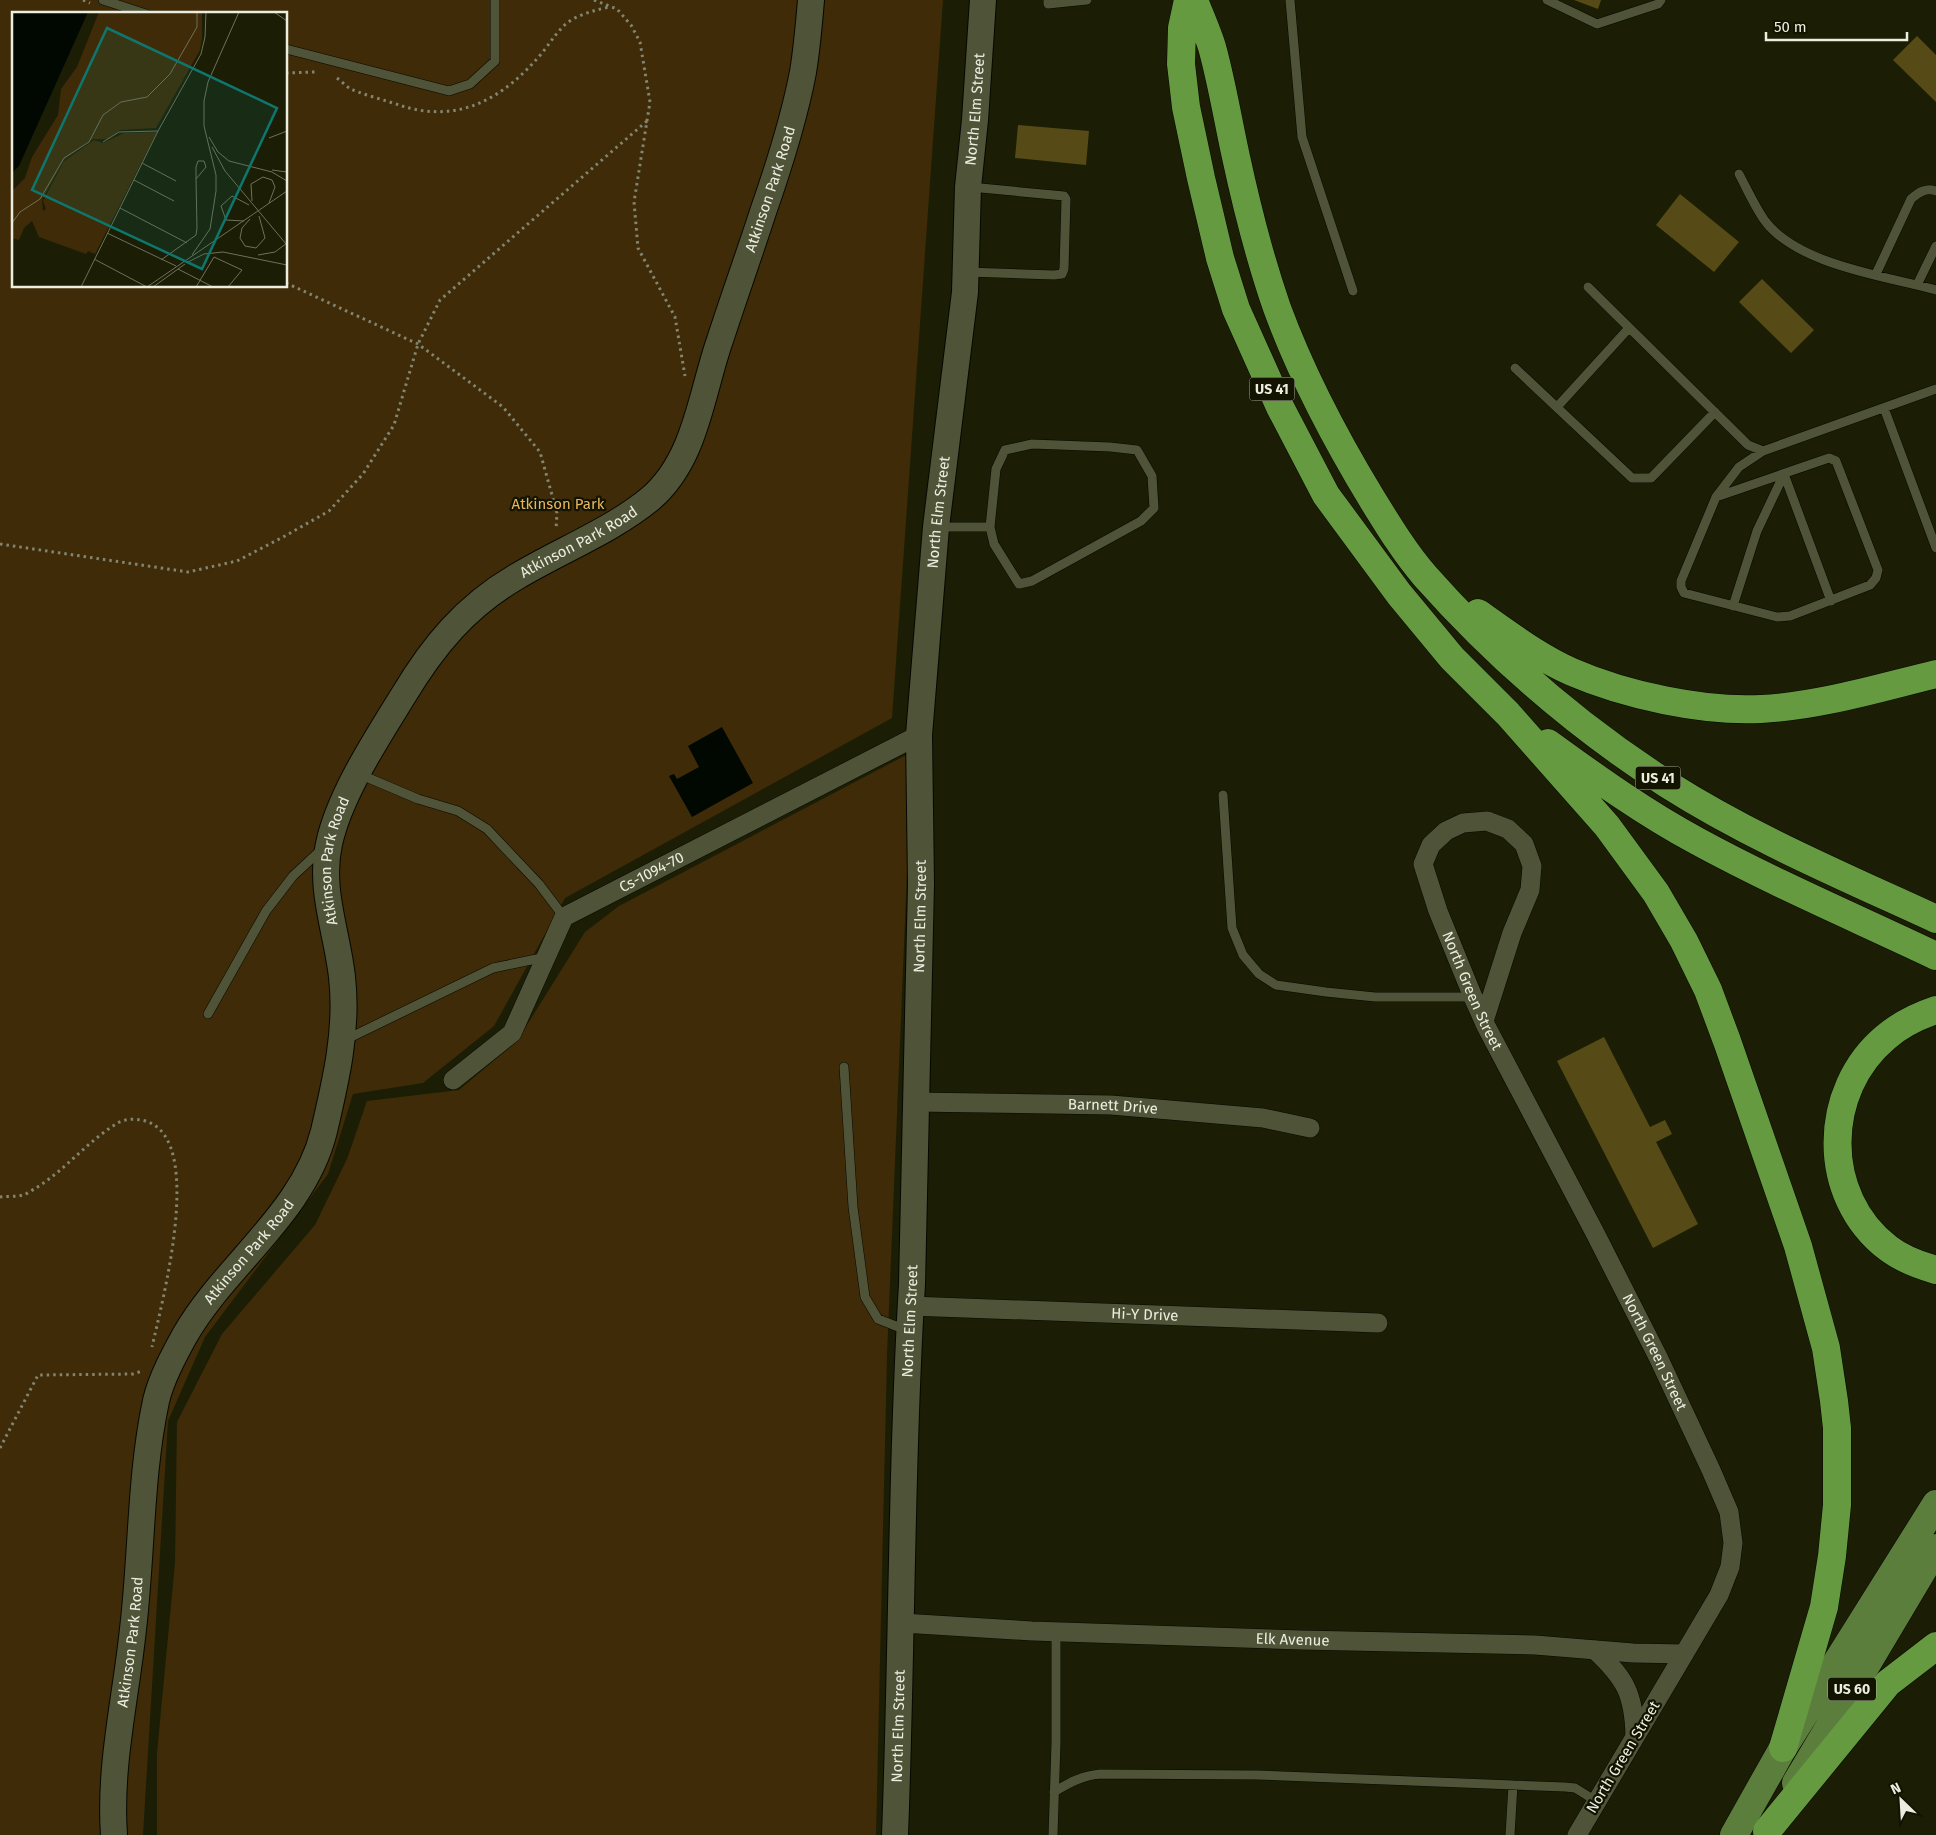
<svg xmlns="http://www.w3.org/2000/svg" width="1936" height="1835" viewBox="0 0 1936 1835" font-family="'Fira Sans',sans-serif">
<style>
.green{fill:#3f2b07;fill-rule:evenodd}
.water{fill:#000801}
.building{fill:#564b16}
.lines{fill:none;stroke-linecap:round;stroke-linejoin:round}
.lane-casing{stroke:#060800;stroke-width:10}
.street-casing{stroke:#060800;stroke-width:20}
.secondary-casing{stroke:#060800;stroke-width:28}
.primary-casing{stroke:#060800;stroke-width:29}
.highway-casing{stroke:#060800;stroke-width:29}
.path{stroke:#828571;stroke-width:3;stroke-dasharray:2.5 4;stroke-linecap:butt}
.lane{stroke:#4f5338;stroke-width:9}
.street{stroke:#4f5338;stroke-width:19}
.secondary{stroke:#4f5338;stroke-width:26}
.primary{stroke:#5c7e3d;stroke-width:28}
.highway{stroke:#659a41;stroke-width:28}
.labels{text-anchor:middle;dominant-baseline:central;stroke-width:4.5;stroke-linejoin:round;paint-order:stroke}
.shield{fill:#121400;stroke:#aaad9c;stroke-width:1}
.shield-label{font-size:14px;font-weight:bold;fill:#ebeedf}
.street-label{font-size:15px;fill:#ebeedf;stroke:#121400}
.park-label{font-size:15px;fill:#eab560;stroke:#121400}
.inset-road{fill:none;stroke:#6e715c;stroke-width:1}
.view{fill:#0f766e;fill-opacity:0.15;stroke:#0f766e;stroke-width:2.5}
.inset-edge{fill:none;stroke:#ebeedf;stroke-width:2.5}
</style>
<rect width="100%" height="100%" fill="#1b1e05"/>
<path class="green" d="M 0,0 L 943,0 L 892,718 L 565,898 L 494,1026 L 423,1083 L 353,1094 L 328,1174 L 205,1337 L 168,1421 L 143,1835 L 0,1835 ZM 14,14 L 286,14 L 286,286 L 14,286 Z
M 912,752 L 887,1355 L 876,1835 L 157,1835 L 157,1753 L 175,1563 L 177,1422 L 222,1334 L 315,1225 L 347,1159 L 367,1101 L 459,1090 L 517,1041 L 585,932 L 619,906 Z"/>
<path class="water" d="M 722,727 L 753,783 L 692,817 L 669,776 L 674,774 L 677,779 L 699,767 L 688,746 Z"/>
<path class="building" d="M 1574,0 L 1601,0 L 1598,9 Z
M 1917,36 L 1936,55 L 1936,102 L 1893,60 Z
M 1018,125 L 1089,131 L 1086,165 L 1015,158 Z
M 1680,194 L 1739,242 L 1714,272 L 1656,225 Z
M 1762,279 L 1814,330 L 1791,353 L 1739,302 Z
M 1604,1037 L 1650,1127 L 1665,1120 L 1672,1134 L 1656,1142 L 1698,1224 L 1653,1248 L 1557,1061 Z"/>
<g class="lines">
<defs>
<path id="lane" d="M 103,0 L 146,14
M 1048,0 L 1048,4 L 1087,0
M 1290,0 L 1302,137 L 1353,291
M 1547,0 L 1597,24 L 1658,4 L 1661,0
M 286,49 L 449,91 L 470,84 L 495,61 L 495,0
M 1739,174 C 1747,189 1755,207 1765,221 C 1798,265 1885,276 1936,290
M 968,272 L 1054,275 L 1062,274 L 1064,269 L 1066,199 L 1064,196 L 970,187
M 1876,274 L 1911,199 C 1918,193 1926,187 1936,191
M 1917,285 L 1936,246
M 1588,287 L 1748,445 L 1763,451 L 1936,389
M 1515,368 L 1632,478 L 1651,478 L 1715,412
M 1557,407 L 1629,328
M 1884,408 L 1936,548
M 1784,474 L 1831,601
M 1716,497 L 1829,458 L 1836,461 L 1878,570 L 1876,578 L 1870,585 L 1790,616 L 1777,617 L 1684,593 L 1681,587 L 1681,581 L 1716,497 L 1739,467 L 1763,451
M 939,527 L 990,527 L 994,544 L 1019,584 L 1032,581 L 1141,521 L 1154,508 L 1152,476 L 1137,450 L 1110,447 L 1032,444 L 1005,450 L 996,469 L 990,527
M 1733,606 L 1757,531 L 1784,474
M 359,774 L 418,799 L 458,811 L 487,829 L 539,884 L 564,917
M 1223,795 L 1232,928 L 1243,955 L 1259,974 L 1276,985 L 1326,992 L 1375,997 L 1473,997
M 208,1014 L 266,911 L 293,876 L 322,849
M 345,1040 L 493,968 L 546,957
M 844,1067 L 853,1207 L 865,1297 L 878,1319 L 906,1330
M 1054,1792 C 1070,1782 1082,1776 1100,1774 L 1257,1775 L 1565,1787 L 1575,1788 L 1596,1801
M 1053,1835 L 1056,1743 L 1056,1631
M 1510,1835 L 1513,1785"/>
<g id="street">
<path id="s1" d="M 1484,1021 L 1512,933 L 1530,890 L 1532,866 L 1524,844 L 1508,829 L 1487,821 L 1463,823 L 1446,831 L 1431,845 L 1423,864 L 1438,911 L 1473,997 L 1486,1026 L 1595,1233 L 1658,1357 L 1711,1470 L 1729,1512 L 1733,1543 L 1730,1567 L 1719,1595 L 1577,1835"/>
<path id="s2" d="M 453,1080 L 512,1033 L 564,917 L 919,735"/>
<path id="s3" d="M 914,1102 L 1111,1105 L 1263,1118 L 1310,1128"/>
<path id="s4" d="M 910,1306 L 1378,1323"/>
<path id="s5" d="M 902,1623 L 1032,1631 L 1301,1640 L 1535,1645 L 1633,1653 L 1684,1654"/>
<path d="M 1595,1650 C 1625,1678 1634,1694 1635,1736"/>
</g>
<g id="secondary">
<path id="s6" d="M 114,1835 C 109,1766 126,1697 133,1629 C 142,1553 140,1476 156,1401 C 161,1379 174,1355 185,1335 C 226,1264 304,1213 324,1131 C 336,1080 348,1029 342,977 C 337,932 319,889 329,844 C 339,796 377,738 403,696 C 433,646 465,607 516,577 C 559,551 611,531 650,499 C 696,460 701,394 720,340 C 734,297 749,255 763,212 C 779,166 794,120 803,72 C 807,48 809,24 811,0"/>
<path id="s7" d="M 895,1835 C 902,1651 901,1467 912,1284 L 921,884 L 919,735 L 936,527 L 965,292 L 968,187 L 975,120 L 983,0"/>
</g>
<path id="primary" d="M 1796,1783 L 1936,1548
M 1734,1835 L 1783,1748 L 1936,1504"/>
<path id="highway" d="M 1188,0 L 1182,28 L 1181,64 L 1186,107 L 1201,178 L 1220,258 L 1236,309 L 1280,407 L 1326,495 L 1399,594 L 1452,658 L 1508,714 L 1607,826 L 1656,893 L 1684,941 L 1708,990 L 1727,1041 L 1798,1246 L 1826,1348 L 1834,1401 L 1837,1428 L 1837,1505 L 1832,1556 L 1824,1607 L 1783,1748
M 1194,0 C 1200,16 1207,31 1212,47 C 1222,83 1228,121 1236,157 C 1247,208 1260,259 1277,308 C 1302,376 1335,438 1372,499 C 1388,525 1405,553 1425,576 C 1496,656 1578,727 1667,784 C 1752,838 1845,877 1936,919
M 1478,613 C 1508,634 1538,657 1572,672 C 1625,695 1703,712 1761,709 C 1820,706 1878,688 1936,674
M 1548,743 C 1596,778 1645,813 1697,841 C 1774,883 1856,918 1936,956
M 1936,1010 C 1918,1016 1900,1025 1886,1037 C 1822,1090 1820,1196 1888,1248 C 1902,1259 1919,1265 1936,1270
M 1767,1831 L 1888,1683 L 1936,1646"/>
</defs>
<use href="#lane" class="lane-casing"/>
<use href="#street" class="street-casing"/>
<use href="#secondary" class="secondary-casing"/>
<use href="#primary" class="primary-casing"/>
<use href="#highway" class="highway-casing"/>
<path class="path" d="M 83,0 L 90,3
M 594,0 L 617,9 L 631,25 L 640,42 L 650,102 L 634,202 L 638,248 L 675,317 L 685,376
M 286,73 L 315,72
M 337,78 C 341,81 345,85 349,88 C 357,93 388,101 399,105 C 459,125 504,98 542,53 C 552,41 559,27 573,19 C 584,13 596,10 609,7
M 286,283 L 418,344 L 503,407 L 540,452 L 557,513 L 556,530
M 0,544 L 188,572 L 237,561 L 285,536 L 329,511 L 363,474 L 394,425 L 418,344 L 440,300 L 647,121
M 0,1197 C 7,1196 16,1197 23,1195 C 27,1194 32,1190 36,1188 C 65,1170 87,1142 116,1124 C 125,1118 138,1118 148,1122 C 205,1143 162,1302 152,1347
M 0,1448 L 38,1375 L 133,1374 L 142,1371"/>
<use href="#lane" class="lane"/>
<use href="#street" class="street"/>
<use href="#secondary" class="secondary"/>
<use href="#primary" class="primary"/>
<use href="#highway" class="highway"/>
</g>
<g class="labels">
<g class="shield">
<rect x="1249.5" y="377.5" width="45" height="23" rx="4"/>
<rect x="1635.5" y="766.5" width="45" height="23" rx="4"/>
<rect x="1828" y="1677.5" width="48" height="23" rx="4"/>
</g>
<g class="shield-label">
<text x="1272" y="389">US 41</text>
<text x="1658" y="778">US 41</text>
<text x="1852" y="1689">US 60</text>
</g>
<g class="street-label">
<text stroke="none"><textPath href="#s7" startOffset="1729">North Elm Street</textPath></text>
<text stroke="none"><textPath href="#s6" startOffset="1871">Atkinson Park Road</textPath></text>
<text stroke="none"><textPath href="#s7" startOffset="1324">North Elm Street</textPath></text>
<text stroke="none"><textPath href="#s6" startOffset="1452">Atkinson Park Road</textPath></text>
<text stroke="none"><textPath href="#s6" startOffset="1032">Atkinson Park Road</textPath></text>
<text stroke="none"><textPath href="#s2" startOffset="301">Cs-1094-70</textPath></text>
<text stroke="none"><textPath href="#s7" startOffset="919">North Elm Street</textPath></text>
<text stroke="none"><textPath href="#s1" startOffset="451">North Green Street</textPath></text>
<text stroke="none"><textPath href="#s3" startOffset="199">Barnett Drive</textPath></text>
<text stroke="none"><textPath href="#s6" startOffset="614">Atkinson Park Road</textPath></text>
<text stroke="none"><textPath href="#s4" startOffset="235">Hi-Y Drive</textPath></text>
<text stroke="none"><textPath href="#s7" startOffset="514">North Elm Street</textPath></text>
<text stroke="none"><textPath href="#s1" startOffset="856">North Green Street</textPath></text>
<text stroke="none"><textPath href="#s5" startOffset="391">Elk Avenue</textPath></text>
<text stroke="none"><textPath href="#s6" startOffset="194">Atkinson Park Road</textPath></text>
<text stroke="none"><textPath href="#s7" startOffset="109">North Elm Street</textPath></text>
<text transform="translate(1623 1757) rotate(-59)">North Green Street</text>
</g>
<g class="park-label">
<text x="558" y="504">Atkinson Park</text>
</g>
</g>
<g transform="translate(12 12)">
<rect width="275" height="275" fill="#1b1e05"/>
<path d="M 87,0 L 190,0 L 190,26 L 188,38 L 144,116 L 108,118 L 97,127 L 81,127 L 52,148 L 30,188 L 31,199 L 34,197 L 31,189 L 52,149 L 82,128 L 91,131 L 112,121 L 145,120 L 83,242 L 76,239 L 74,242 L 27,225 L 20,209 L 12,216 L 7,228 L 0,226 L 0,179 L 13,166 L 20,145 L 46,103 L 49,77 L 65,55 Z" fill="#3f2b07"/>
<path d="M 0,0 L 76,0 L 7,154 L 0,161 Z" fill="#000801"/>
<path class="inset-road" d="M 262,0 L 275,9M 197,125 L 206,140 L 217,149 L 260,160 L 275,169M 257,126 L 275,119M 91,130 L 107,120 L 146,119M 200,135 L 213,159 L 275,233M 130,151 L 164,169M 260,158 L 275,160M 122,168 L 162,189M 240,189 L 239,172 L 251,165 L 260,168 L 263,175 L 257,191M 108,196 L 175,231M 238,207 L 230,216 L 228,226 L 233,234 L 244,236 L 253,226 L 247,204M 232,209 L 214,208 L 209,194 L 220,184 L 237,193M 0,211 L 8,200 L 28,187 L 52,146 L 77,130 L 91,103 L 109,90 L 135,85 L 158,62 L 185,15 L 185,0M 95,221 L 164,254M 180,243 L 198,217 L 204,179 L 204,163 L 192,114 L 192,89 L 196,70 L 227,0M 246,243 L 263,240 L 275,231M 82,247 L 135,275M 149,248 L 184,223 L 185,216 L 184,167 L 184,155 L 186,149 L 192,149 L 194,155 L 184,167M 176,250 L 192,242 L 211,240 L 275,253M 166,257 L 201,275M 69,275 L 146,119 L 189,42 L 193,25 L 194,0M 135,275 L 275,179M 141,275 L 173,252M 184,275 L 202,245 L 230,258 L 216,275"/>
<path class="view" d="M 95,16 L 265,96 L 190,257 L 20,178 Z"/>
<rect width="275" height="275" class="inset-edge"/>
</g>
<g transform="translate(1901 1800) rotate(335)" stroke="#121400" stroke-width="4" paint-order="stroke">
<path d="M0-4L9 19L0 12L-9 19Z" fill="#ebeedf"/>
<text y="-8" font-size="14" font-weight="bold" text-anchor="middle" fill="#ebeedf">N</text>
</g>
<path d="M1766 32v8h141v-8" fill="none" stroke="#ebeedf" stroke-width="2.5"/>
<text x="1774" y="32" font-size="15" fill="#ebeedf" stroke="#121400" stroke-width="4" paint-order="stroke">50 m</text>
</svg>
